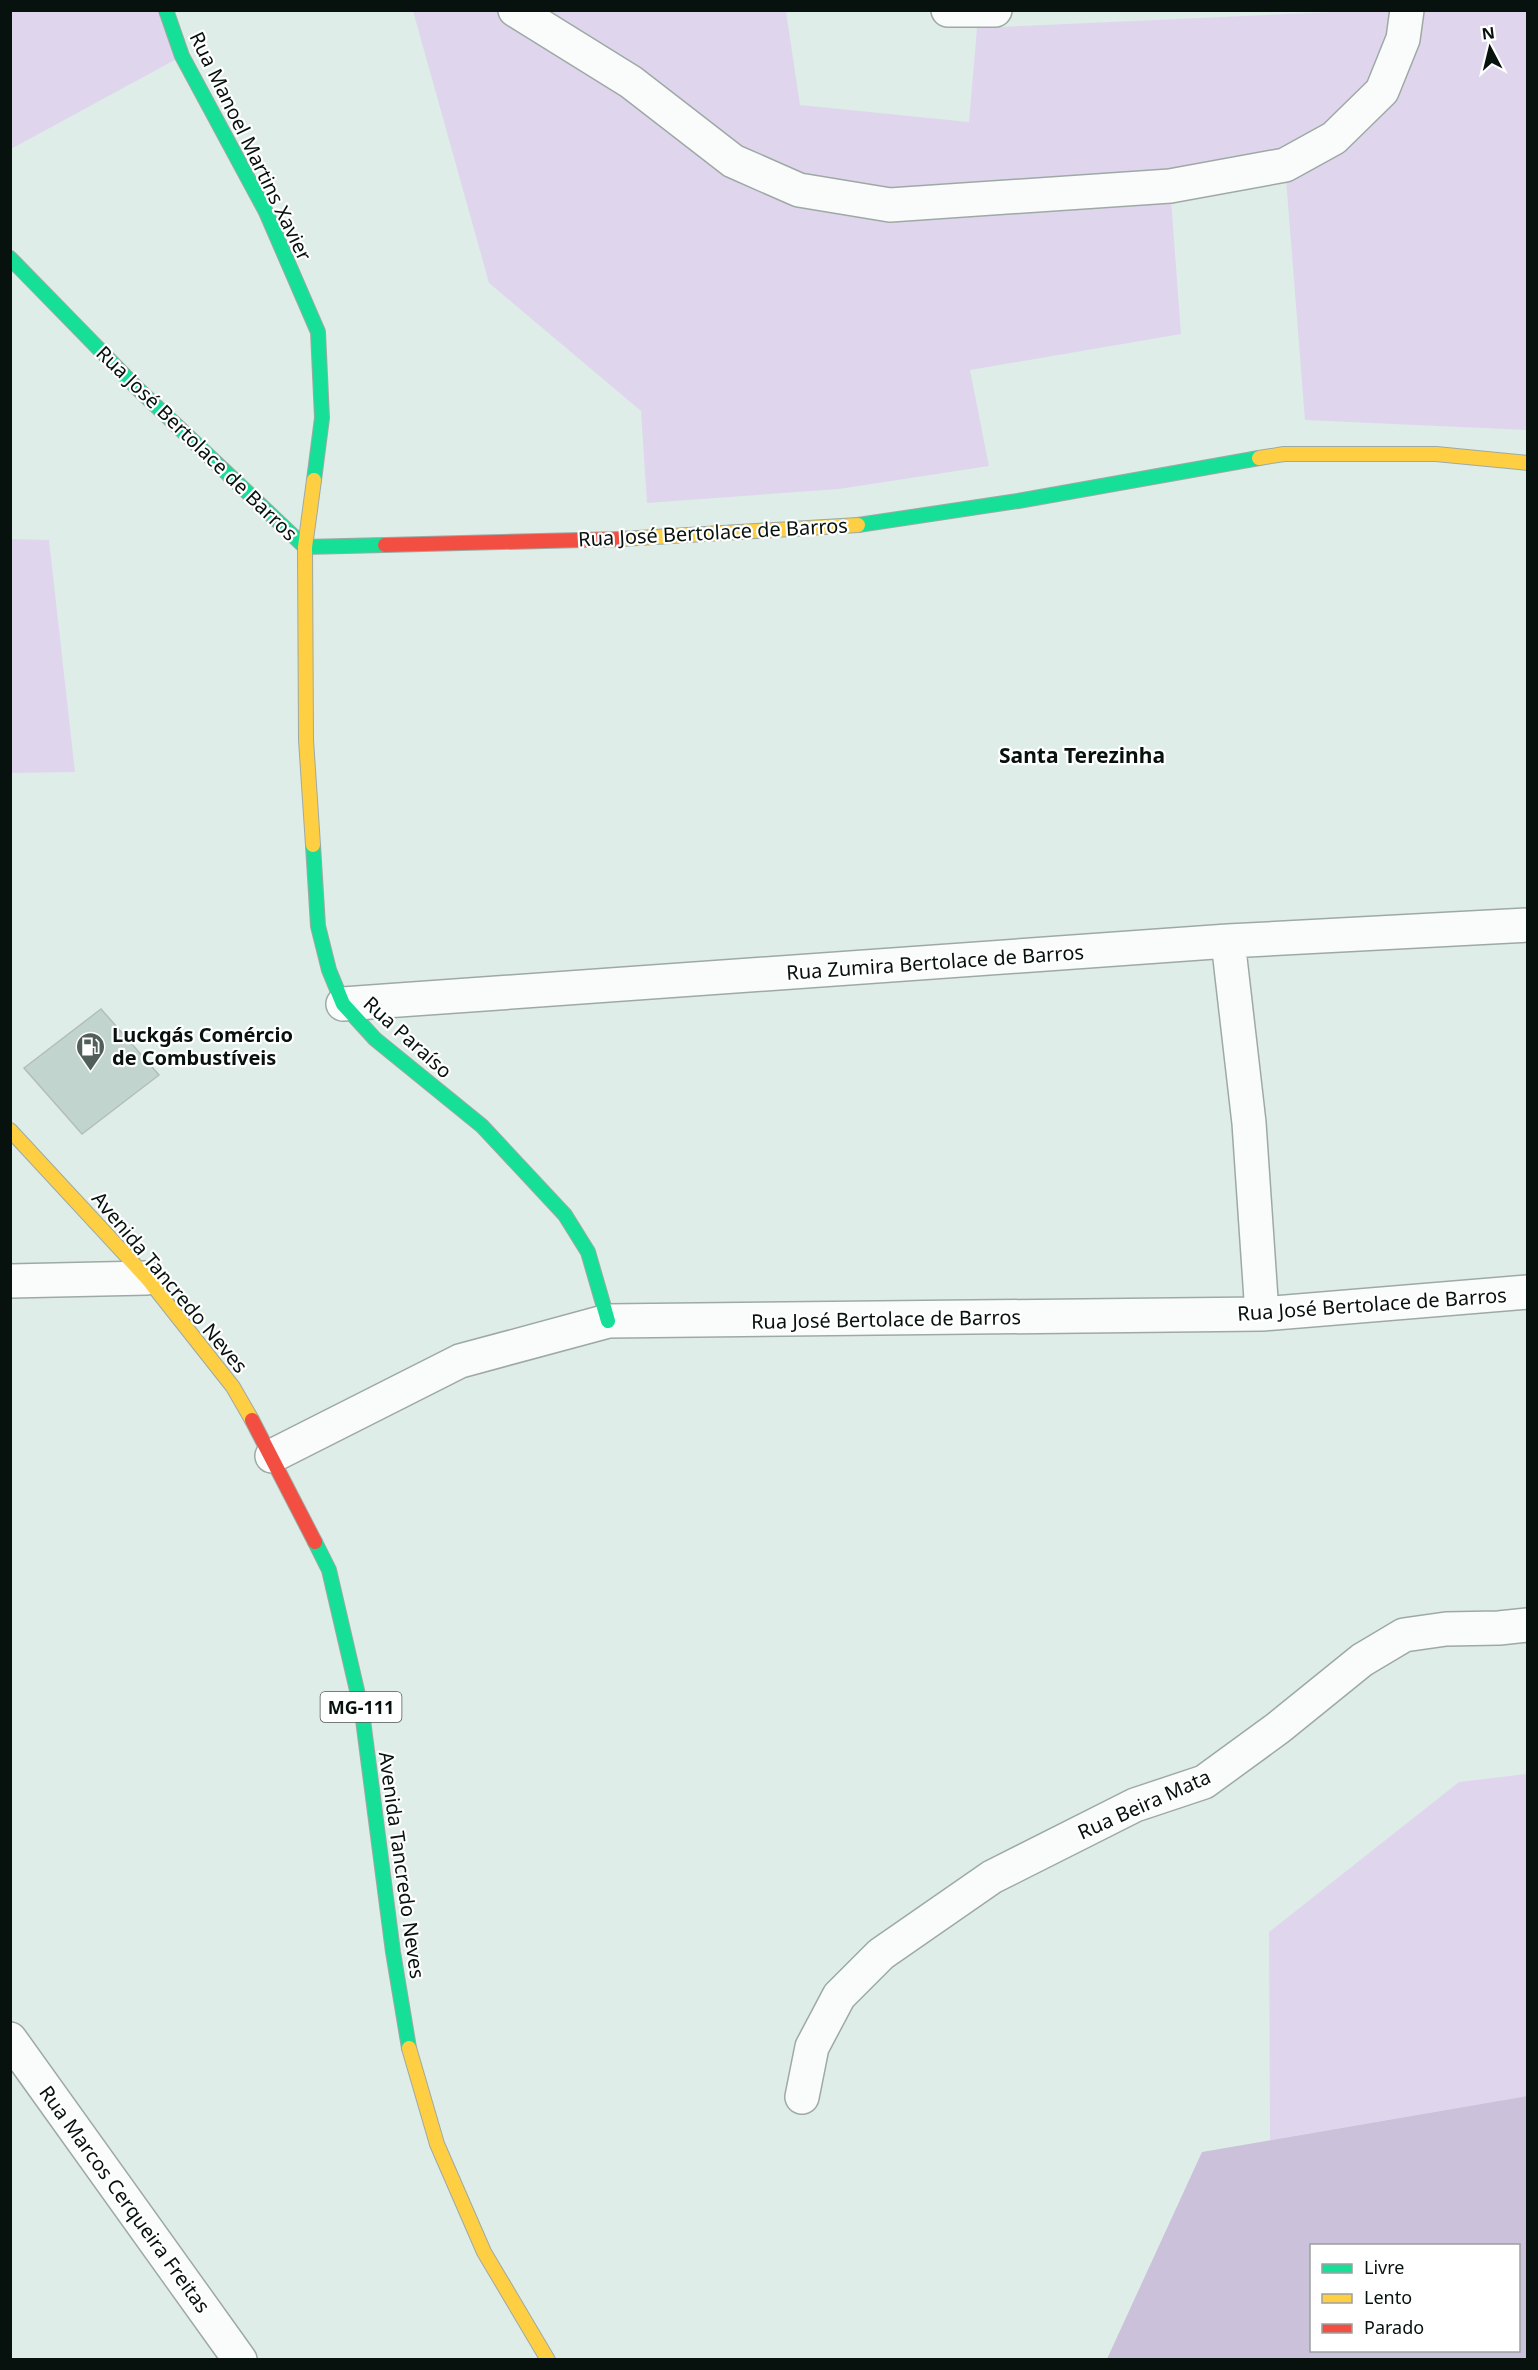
<svg xmlns="http://www.w3.org/2000/svg" width="1538" height="2370" viewBox="0 0 1538 2370" font-family="'Noto Sans',sans-serif">
<style>
.green{fill:#dfd6ed}
.forest{fill:#cbc1da;fill-rule:evenodd}
.building{fill:#c1d5ce;stroke:#b3beba;stroke-width:1.5}
.lines{fill:none;stroke-linecap:round;stroke-linejoin:round}
.street-casing{stroke:#9ea9a5;stroke-width:36}
.fast-casing{stroke:#9ea9a5;stroke-width:16}
.slow-casing{stroke:#9ea9a5;stroke-width:16}
.jam-casing{stroke:#9ea9a5;stroke-width:16}
.street{stroke:#fafcfc;stroke-width:33}
.fast{stroke:#16e098;stroke-width:14}
.slow{stroke:#ffcf43;stroke-width:14}
.jam{stroke:#f24e42;stroke-width:14}
.labels{text-anchor:middle;dominant-baseline:central;stroke-width:4.5;stroke-linejoin:round;paint-order:stroke}
.shield{fill:#fff;stroke:#515856;stroke-width:1.5}
.shield-label{font-size:18px;font-weight:bold;fill:#07110d}
.street-label{font-size:20px;fill:#07110d;stroke:#fff}
.poi-label{font-size:20px;font-weight:bold;fill:#07110d;stroke:#fff;text-anchor:start}
.neighbourhood-label{font-size:21px;font-weight:bold;fill:#07110d;stroke:#fff}
</style>
<rect width="100%" height="100%" fill="#deede8"/>
<path class="green" d="M 11,11 L 166,11 L 182,56 L 11,149 Z
M 413,11 L 786,11 L 800,105 L 969,122 L 977,28 L 1356,11 L 1527,11 L 1527,430 L 1305,420 L 1285,166 L 1170,186 L 1181,334 L 970,370 L 989,466 L 839,489 L 647,503 L 641,411 L 489,283 Z
M 10,539 L 49,540 L 75,772 L 11,773 Z
M 1527,1774 L 1527,2096 L 1270,2140 L 1269,1932 L 1459,1782 Z"/>
<path class="forest" d="M 1527,2096 L 1527,2359 L 1107,2359 L 1202,2152 ZM 1312,2246 L 1518,2246 L 1518,2350 L 1312,2350 Z"/>
<path class="building" d="M 101,1009 L 159,1075 L 82,1134 L 24,1068 Z"/>
<g class="lines">
<defs>
<path id="street" d="M 515,10 L 631,82 L 733,161 L 799,190 L 890,205 L 1170,186 L 1285,165 L 1334,138 L 1382,91 L 1403,39 L 1407,10
M 948,10 L 995,10
M 1228,941 L 1249,1123 L 1262,1314
M 343,1004 L 1228,941 L 1528,925
M 10,1281 L 147,1278
M 272,1456 L 460,1361 L 608,1321 L 1262,1314 L 1528,1292
M 10,2039 L 240,2360
M 802,2097 L 812,2047 L 839,1996 L 881,1954 L 992,1877 L 1135,1805 L 1204,1782 L 1278,1728 L 1362,1660 L 1404,1635 L 1446,1629 L 1499,1628 L 1528,1625"/>
<path id="fast" d="M 166,10 L 182,56 L 266,212 L 318,332 L 322,418 L 314,480
M 10,258 L 137,388 L 305,547 L 385,545
M 858,525 L 1018,501 L 1259,458
M 313,845 L 318,926 L 329,970 L 343,1004 L 375,1039 L 482,1126 L 565,1215 L 588,1252 L 608,1321
M 315,1542 L 329,1570 L 362,1712 L 393,1952 L 409,2048"/>
<path id="slow" d="M 1259,458 L 1284,454 L 1436,454 L 1528,463
M 621,539 L 858,525
M 313,845 L 306,740 L 305,547 L 314,480
M 10,1130 L 147,1278 L 233,1387 L 252,1420
M 409,2048 L 437,2144 L 484,2252 L 548,2360"/>
<path id="jam" d="M 385,545 L 621,539
M 252,1420 L 315,1542"/>
</defs>
<use href="#street" class="street-casing"/>
<use href="#fast" class="fast-casing"/>
<use href="#slow" class="slow-casing"/>
<use href="#jam" class="jam-casing"/>
<use href="#street" class="street"/>
<use href="#fast" class="fast"/>
<use href="#slow" class="slow"/>
<use href="#jam" class="jam"/>
</g>
<defs>
<symbol id="fuel-pin" viewBox="-11 -11 22 30"><path d="M0 17L-7.5 6A9.5 9.5 0 1 1 7.5 6Z" fill="#525e5a" stroke="#fff"/><path d="M-5.5-6h7V0h2V4h1.3V-2.5L3-4.5l.8-.8L6-3V5H2.5V1h-1V6h-7ZM-4.2-4.7v3.2H.2V-4.7Z" fill="#fff"/></symbol>
</defs>
<g fill-rule="evenodd">
<use href="#fuel-pin" x="74" y="1030" width="33" height="45"/>
</g>
<g class="labels">
<rect class="shield" x="320.5" y="1692" width="81" height="30" rx="4.5"/>
<g class="shield-label">
<text x="361" y="1707">MG-111</text>
</g>
<g class="street-label">
<text transform="translate(251 146) rotate(64)">Rua Manoel Martins Xavier</text>
<text transform="translate(197 443) rotate(44)">Rua José Bertolace de Barros</text>
<text transform="translate(713 532) rotate(-3)">Rua José Bertolace de Barros</text>
<text transform="translate(935 962) rotate(-4)">Rua Zumira Bertolace de Barros</text>
<text transform="translate(408 1037) rotate(42)">Rua Paraíso</text>
<text transform="translate(170 1282) rotate(50)">Avenida Tancredo Neves</text>
<text transform="translate(1372 1304) rotate(-4)">Rua José Bertolace de Barros</text>
<text transform="translate(886 1319) rotate(-1)">Rua José Bertolace de Barros</text>
<text transform="translate(1144 1804) rotate(-24)">Rua Beira Mata</text>
<text transform="translate(402 1865) rotate(82)">Avenida Tancredo Neves</text>
<text transform="translate(125 2199) rotate(54)">Rua Marcos Cerqueira Freitas</text>
</g>
<g class="poi-label">
<text x="112" y="1034">Luckgás Comércio<tspan x="112" dy="23">de Combustíveis</tspan></text>
</g>
<g class="neighbourhood-label">
<text x="1082" y="755">Santa Terezinha</text>
</g>
</g>
<rect width="1538" height="2370" fill="none" stroke="#07110d" stroke-width="24"/>
<rect x="1310" y="2244" width="210" height="108" fill="#ffffff" stroke="#9ca09e" stroke-width="1.5"/>
<rect x="1322" y="2264" width="30" height="9" fill="#16e098" stroke="#9ca09e" stroke-width="1.5"/>
<text x="1364" y="2274" font-size="18" fill="#07110d">Livre</text>
<rect x="1322" y="2294" width="30" height="9" fill="#ffcf43" stroke="#9ca09e" stroke-width="1.5"/>
<text x="1364" y="2304" font-size="18" fill="#07110d">Lento</text>
<rect x="1322" y="2324" width="30" height="9" fill="#f24e42" stroke="#9ca09e" stroke-width="1.5"/>
<text x="1364" y="2334" font-size="18" fill="#07110d">Parado</text>
<g transform="translate(1490 48) rotate(353)" stroke="#ffffff" stroke-width="4.5" paint-order="stroke">
<path d="M0-4.5L10 22L0 15L-10 22Z" fill="#07110d"/>
<text y="-9" font-size="16" font-weight="bold" text-anchor="middle" fill="#07110d">N</text>
</g>
</svg>
